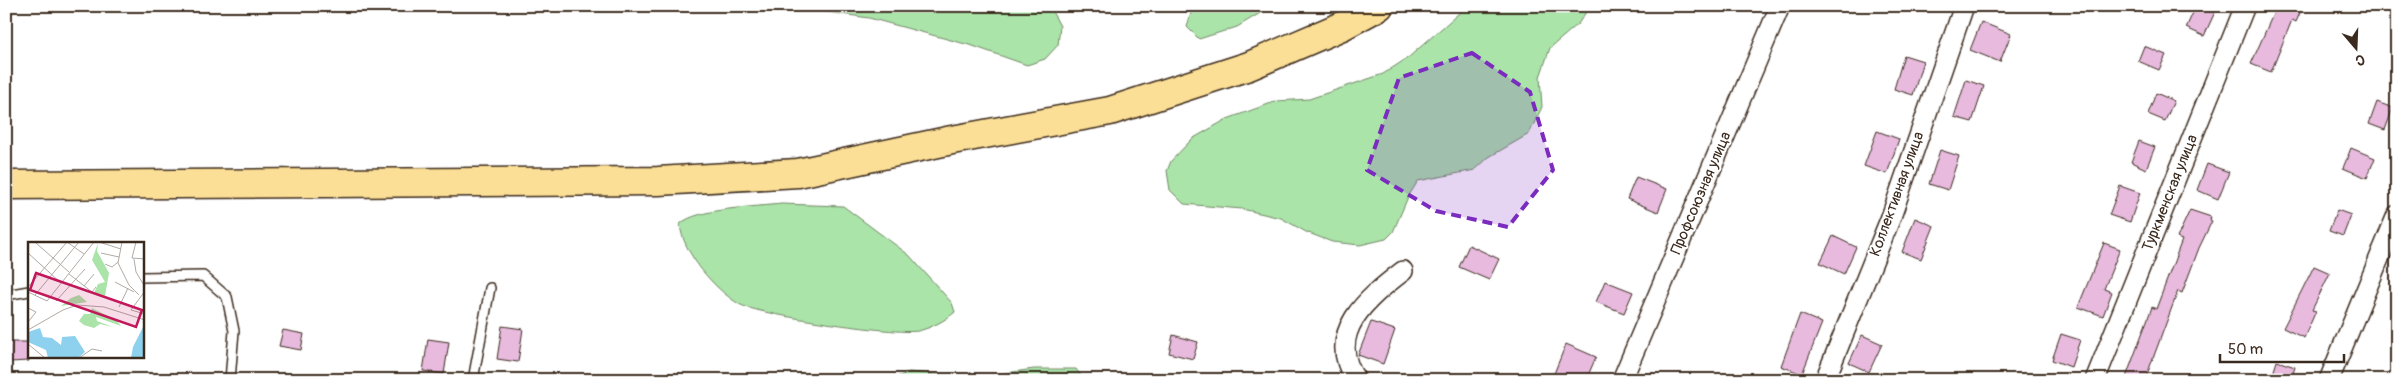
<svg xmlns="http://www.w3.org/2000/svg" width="2403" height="386" viewBox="0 0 2403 386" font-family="Pangolin,sans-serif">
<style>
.green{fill:#aae4a9;stroke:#728764}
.building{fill:#e7bade;stroke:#3b2a1e}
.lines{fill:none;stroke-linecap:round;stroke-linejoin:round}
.lane-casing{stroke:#3b2a1e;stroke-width:12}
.street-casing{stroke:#3b2a1e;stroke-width:22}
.primary-casing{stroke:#3b2a1e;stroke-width:31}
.lane{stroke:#fff;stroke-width:9}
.street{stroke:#fff;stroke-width:19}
.primary{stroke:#fbdf96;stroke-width:28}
.marked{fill:#7b2cbf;fill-opacity:0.2;stroke:#7b2cbf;stroke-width:4;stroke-dasharray:10 6;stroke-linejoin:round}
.labels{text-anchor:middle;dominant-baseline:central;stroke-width:4;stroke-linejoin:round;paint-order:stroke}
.street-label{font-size:15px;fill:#3b2a1e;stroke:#fff}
.inset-road{fill:none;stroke:#b1aaa5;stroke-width:1}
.view{fill:#c2185b;fill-opacity:0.15;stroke:#c2185b;stroke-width:2.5}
.inset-edge{fill:none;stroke:#3b2a1e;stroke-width:2.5}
</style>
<rect width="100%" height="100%" fill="#fff"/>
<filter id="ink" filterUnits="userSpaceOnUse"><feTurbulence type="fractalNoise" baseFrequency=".02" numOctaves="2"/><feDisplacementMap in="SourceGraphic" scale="10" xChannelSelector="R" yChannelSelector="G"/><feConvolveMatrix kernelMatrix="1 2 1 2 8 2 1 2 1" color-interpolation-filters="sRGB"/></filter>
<g filter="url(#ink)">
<path class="green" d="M 785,6 L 1049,6 L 1060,26 L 1058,45 L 1045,59 L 1027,65 L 973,46 L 869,18 Z
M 1193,6 L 1272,6 L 1237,27 L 1199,39 L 1187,27 Z
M 1467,6 L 1590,6 L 1578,24 L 1550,48 L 1540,77 L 1542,107 L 1529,134 L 1489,157 L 1475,170 L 1418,181 L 1408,197 L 1393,232 L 1386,239 L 1360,245 L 1332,242 L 1306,232 L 1281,218 L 1242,209 L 1184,204 L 1170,190 L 1167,171 L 1171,161 L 1192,139 L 1227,119 L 1277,101 L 1309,99 L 1383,74 L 1409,57 Z
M 781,204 L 843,206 L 909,255 L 952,303 L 955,312 C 946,320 931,328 918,331 C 897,335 757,315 739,304 C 715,290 682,252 680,224 C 697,208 757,207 781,204 Z
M 1034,369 L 1076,369 L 1084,380 L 890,380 L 909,372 L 971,378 Z"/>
<path class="building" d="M 2196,6 L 2215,12 L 2204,36 L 2186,28 Z
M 2262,6 L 2303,6 L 2296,22 L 2292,20 L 2271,72 L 2251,64 L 2274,12 Z
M 1981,22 L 2011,34 L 2000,62 L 1970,50 Z
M 2144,46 L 2166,55 L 2159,70 L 2138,61 Z
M 1904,55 L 1923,61 L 1913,95 L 1894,89 Z
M 1966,80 L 1984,86 L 1972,122 L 1954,117 Z
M 2156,93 L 2174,101 L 2165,121 L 2148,114 Z
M 2377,102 L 2393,108 L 2385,130 L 2369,124 Z
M 1877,131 L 1899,139 L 1887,174 L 1864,166 Z
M 2139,141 L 2155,147 L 2146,169 L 2131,162 Z
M 2351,148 L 2375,158 L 2367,178 L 2343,168 Z
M 1940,150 L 1959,156 L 1948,190 L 1929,184 Z
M 2207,164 L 2229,172 L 2218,199 L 2197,190 Z
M 1636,177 L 1667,189 L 1658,212 L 1627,199 Z
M 2120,186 L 2140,193 L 2130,222 L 2109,215 Z
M 2190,210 L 2211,217 L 2210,220 L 2212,221 L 2199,248 L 2182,293 L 2178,291 L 2145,380 L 2125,380 L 2152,307 L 2156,309 L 2182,240 L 2177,238 Z
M 2337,210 L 2351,215 L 2343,236 L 2329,231 Z
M 1915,218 L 1934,226 L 1921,259 L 1902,252 Z
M 1833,236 L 1856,247 L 1844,274 L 1820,263 Z
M 2104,243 L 2120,249 L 2104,289 L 2112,292 L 2103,316 L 2078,307 Z
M 1469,245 L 1499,259 L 1489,280 L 1459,267 Z
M 2314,266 L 2330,273 L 2312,310 L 2316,311 L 2304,338 L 2283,328 Z
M 1605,281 L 1633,292 L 1624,313 L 1596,302 Z
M 1800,314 L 1822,323 L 1802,374 L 1781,366 Z
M 1371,322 L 1395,330 L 1383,364 L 1358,355 Z
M 502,326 L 523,329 L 518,362 L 497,359 Z
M 283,330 L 304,334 L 301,350 L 279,346 Z
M 2061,334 L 2080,340 L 2071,367 L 2052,360 Z
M 1173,335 L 1198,342 L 1193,359 L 1169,353 Z
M 1862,335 L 1882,344 L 1869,372 L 1849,363 Z
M 428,339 L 449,342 L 444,374 L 423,371 Z
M 9,342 L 29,342 L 29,361 L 10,362 Z
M 1566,344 L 1596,357 L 1586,380 L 1563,380 L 1553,376 Z
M 2277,361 L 2295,367 L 2291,380 L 2271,380 Z"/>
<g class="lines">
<defs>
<path id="lane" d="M 142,277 L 203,276 L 227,297 L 234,331 L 230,380
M 6,295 L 29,291
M 473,380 L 490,288"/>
<path id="street" d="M 1356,380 C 1324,333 1368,298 1403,271
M 1622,380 L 1780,6
M 1825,380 L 1891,217 L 1964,6
M 2095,380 L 2245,6
M 2329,380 L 2397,215"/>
<path id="primary" d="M 6,185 L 658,181 L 798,173 L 952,140 L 1110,111 L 1249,66 L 1342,26 L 1379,6"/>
</defs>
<use href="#lane" class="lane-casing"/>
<use href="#street" class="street-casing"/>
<use href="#primary" class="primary-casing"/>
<use href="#lane" class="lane"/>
<use href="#street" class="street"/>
<use href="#primary" class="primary"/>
</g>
</g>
<path class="marked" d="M 1472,53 L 1530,92 L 1553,170 L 1508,227 L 1436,211 L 1367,170 L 1399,78 Z"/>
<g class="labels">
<g class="street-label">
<text transform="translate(1701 193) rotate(-67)">Профсоюзная улица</text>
<text transform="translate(2170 193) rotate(-68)">Туркменская улица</text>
<text transform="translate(1897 194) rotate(-70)">Коллективная улица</text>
</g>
</g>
<g transform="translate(28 242)">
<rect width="116" height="116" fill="#fff"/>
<path d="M 70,1 L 69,9 L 81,31 L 77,54 L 66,51 L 70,42 L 77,40 L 64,18 ZM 51,53 L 59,60 L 33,64 L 43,56 ZM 64,66 L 88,78 L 93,84 L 68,75 L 69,79 L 85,85 L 72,82 L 66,86 L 56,83 L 51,79 L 56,72 L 62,72 Z" fill="#aae4a9"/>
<path d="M 116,83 L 116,116 L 103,116 L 105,105 ZM 12,86 L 15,95 L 24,96 L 33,103 L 34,95 L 47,94 L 57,110 L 50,116 L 20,116 L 18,108 L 0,100 L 0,90 Z" fill="#8dd1ee"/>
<path class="inset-road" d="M 39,0 L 56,12M 71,0 L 93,7M 94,0 L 90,21 L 101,43 L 111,53M 108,0 L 104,16 L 117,17M 8,1 L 41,30M 0,11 L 33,41M 73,11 L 91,15M 106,17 L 108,30 L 117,45M 77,22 L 84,25 L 90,20M 41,32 L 64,50 L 68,45M 87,40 L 106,50M 56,44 L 66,32M 0,45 L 39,0M 117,49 L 103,68 L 117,72M 0,50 L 19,59 L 66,0M 7,53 L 51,0M 28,59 L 57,27M 91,65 L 100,46M 0,66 L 8,70 L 0,80M 0,88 L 35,68 L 49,63 L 76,65 L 117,78M 0,102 L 17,116M 51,116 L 64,107 L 74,109"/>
<path class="view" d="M 8,31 L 114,68 L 108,85 L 2,48 Z"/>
<rect width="116" height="116" class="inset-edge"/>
</g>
<rect width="2403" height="386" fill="none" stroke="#fff" stroke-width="25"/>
<rect x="12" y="12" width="2378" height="361" fill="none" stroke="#3b2a1e" stroke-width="2" filter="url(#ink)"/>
<g transform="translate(2356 48) rotate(161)" stroke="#ffffff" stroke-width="4" paint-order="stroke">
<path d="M0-4L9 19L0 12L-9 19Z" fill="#3b2a1e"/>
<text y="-8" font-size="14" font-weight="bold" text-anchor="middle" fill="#3b2a1e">С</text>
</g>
<path d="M2220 354v8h124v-8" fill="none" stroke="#3b2a1e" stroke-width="2.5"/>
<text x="2228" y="354" font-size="15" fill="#3b2a1e" stroke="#ffffff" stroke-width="4" paint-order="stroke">50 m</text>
</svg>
